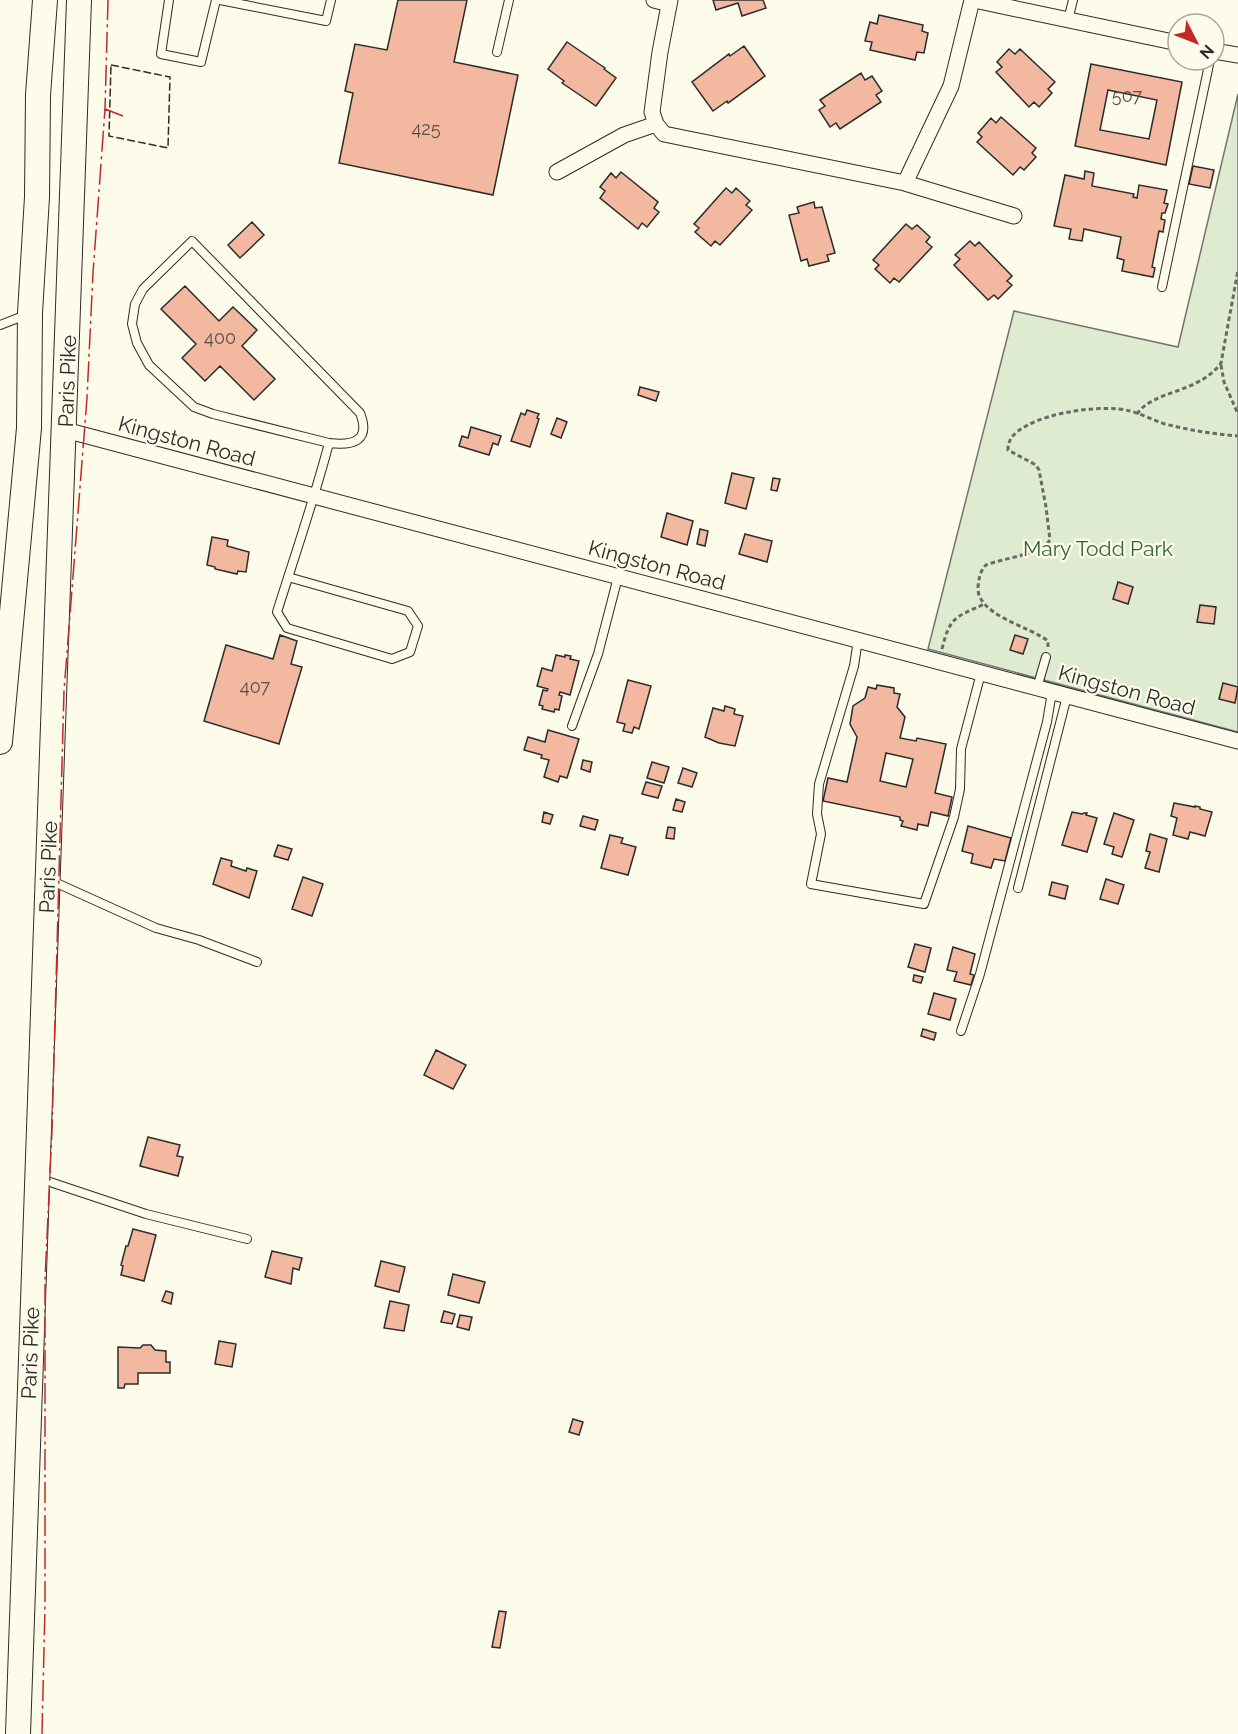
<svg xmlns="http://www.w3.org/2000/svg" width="1238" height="1734" viewBox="0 0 1238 1734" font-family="Raleway,sans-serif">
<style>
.green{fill:#deebd1;stroke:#74746e;stroke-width:1.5}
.building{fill:#f2b8a0;stroke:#2b2b2b;stroke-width:1.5;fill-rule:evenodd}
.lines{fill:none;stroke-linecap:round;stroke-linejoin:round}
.service-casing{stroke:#2b2b2b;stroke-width:10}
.minor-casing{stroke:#2b2b2b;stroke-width:17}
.trunk-casing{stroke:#2b2b2b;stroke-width:26}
.path{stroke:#6a6964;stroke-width:3;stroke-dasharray:4.5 3;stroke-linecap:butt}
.service{stroke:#fdfbea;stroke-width:8}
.minor{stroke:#fdfbea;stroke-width:15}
.trunk{stroke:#fdfbea;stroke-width:24}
.fence{stroke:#2b2b2b;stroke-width:1.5;stroke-dasharray:8 3;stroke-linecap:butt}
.power{stroke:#c62828;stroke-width:1.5;stroke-dasharray:21 4.5 3 4.5;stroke-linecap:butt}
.labels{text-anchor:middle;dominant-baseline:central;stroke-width:4.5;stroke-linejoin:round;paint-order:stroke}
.number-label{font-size:18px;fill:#5d4e48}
.street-label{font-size:21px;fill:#2b2b2b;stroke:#fdfbea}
.park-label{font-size:21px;fill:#34623c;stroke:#fdfbea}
</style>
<rect width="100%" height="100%" fill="#fdfbea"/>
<path class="green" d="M 1238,94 L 1238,732 L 928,649 L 1014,311 L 1178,347 Z"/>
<path class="building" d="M 398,0 L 467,0 L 454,62 L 518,75 L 493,195 L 339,163 L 353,93 L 345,91 L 355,44 L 387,50 Z
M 713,0 L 763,0 L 766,8 L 742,16 L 738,3 L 716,10 Z
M 879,15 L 923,25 L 922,31 L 928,33 L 924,53 L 917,52 L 915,60 L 870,50 L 872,42 L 865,41 L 870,22 L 877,24 Z
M 567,42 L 605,68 L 604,69 L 616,78 L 596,106 L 568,87 L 562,83 L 564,81 L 548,69 Z
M 744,46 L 765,76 L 728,103 L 727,101 L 713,111 L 692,82 L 729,54 L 730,56 Z
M 1009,49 L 1015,54 L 1020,49 L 1055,82 L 1048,89 L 1052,93 L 1039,107 L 1034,102 L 1029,107 L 996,72 L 1002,67 L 997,62 Z
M 1091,64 L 1182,82 L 1166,165 L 1075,146 ZM 1108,90 L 1157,100 L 1149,139 L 1100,130 Z
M 861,73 L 865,80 L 872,76 L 882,91 L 876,95 L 881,102 L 840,129 L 836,123 L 830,127 L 819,110 L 825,106 L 820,100 Z
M 1001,117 L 1036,148 L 1032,153 L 1036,157 L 1024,170 L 1020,167 L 1013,175 L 977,142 L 982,137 L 978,133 L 991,118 L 996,123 Z
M 1193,166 L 1214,170 L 1210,188 L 1189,184 Z
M 1085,171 L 1094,173 L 1092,186 L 1134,194 L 1133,197 L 1137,198 L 1139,185 L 1167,190 L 1164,203 L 1168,204 L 1165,213 L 1162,213 L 1161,219 L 1165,220 L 1163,232 L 1159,231 L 1152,267 L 1155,268 L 1153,277 L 1122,271 L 1124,260 L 1117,258 L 1121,237 L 1084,229 L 1082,241 L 1069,239 L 1071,229 L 1054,226 L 1065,175 L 1084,179 Z
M 621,172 L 658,202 L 654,208 L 659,212 L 647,227 L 642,223 L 638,229 L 600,198 L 605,191 L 600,187 L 611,173 L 616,178 Z
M 726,188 L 732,193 L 736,188 L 750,201 L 746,205 L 752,210 L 720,245 L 715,241 L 711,246 L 695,232 L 699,228 L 694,224 Z
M 814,202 L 815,208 L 822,207 L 835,253 L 827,255 L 829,261 L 809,266 L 807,259 L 801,261 L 789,215 L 799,213 L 797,207 Z
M 252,222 L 264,235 L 240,258 L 228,245 Z
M 906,224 L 912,229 L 917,225 L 930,237 L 926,242 L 932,247 L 899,282 L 894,278 L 890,283 L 875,269 L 879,265 L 873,260 Z
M 970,241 L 975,246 L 979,242 L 1012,276 L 1007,281 L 1012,285 L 998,299 L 994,295 L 988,300 L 954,265 L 960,259 L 955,255 Z
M 185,286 L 219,321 L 233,307 L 257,330 L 242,346 L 275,379 L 254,400 L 220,366 L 205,381 L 182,358 L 196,344 L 161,309 Z
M 640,387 L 659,392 L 656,401 L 638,395 Z
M 527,410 L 539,414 L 537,418 L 539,419 L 530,447 L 511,441 L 521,413 L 525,415 Z
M 557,418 L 567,422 L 561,438 L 551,434 Z
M 471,427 L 501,436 L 498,445 L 493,443 L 489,455 L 459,446 L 462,436 L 468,438 Z
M 732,473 L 754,478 L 746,509 L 725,503 Z
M 773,478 L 780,479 L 777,491 L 771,490 Z
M 667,513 L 693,521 L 687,545 L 661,537 Z
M 700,529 L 708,531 L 705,546 L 697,544 Z
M 745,534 L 772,541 L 767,562 L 739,554 Z
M 212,537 L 228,540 L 227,546 L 249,552 L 246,572 L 238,571 L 237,574 L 215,569 L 215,567 L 207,565 Z
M 1118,582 L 1133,587 L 1128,604 L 1113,599 Z
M 1200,605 L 1216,607 L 1214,624 L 1197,622 Z
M 280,635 L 297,641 L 291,664 L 302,667 L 279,744 L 204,721 L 226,645 L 273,659 Z
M 1015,635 L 1028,639 L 1023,654 L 1010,650 Z
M 556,655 L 565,657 L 565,655 L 571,656 L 570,659 L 579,661 L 570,695 L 560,692 L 559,695 L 562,696 L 559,710 L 555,709 L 554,712 L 542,709 L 543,706 L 539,705 L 543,690 L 547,691 L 548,689 L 537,686 L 542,668 L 552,671 Z
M 628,680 L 651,686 L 639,729 L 634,727 L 632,733 L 623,731 L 625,724 L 617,722 Z
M 1223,683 L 1238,687 L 1235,703 L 1219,699 Z
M 877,685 L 894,688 L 894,693 L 900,694 L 897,707 L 905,717 L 900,738 L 916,741 L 917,738 L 946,744 L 935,793 L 952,797 L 948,816 L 931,812 L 928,826 L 918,824 L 917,830 L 901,826 L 903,821 L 900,820 L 900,817 L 823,801 L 828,778 L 847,782 L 857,737 L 850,724 L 853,706 L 865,698 L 868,687 L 876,689 ZM 886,753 L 913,759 L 906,787 L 880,781 Z
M 725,706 L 735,709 L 734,714 L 743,716 L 735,746 L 719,743 L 705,737 L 713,708 L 724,711 Z
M 548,730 L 579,739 L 567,778 L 560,776 L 558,782 L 544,777 L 549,760 L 541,758 L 542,755 L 524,750 L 528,737 L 545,742 Z
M 583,760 L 592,762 L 590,772 L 581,769 Z
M 652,762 L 669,767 L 664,783 L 647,778 Z
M 683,768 L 697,773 L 692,787 L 678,783 Z
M 646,782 L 662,786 L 658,798 L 642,794 Z
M 676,799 L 685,802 L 682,812 L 673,810 Z
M 1174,803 L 1195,807 L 1195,806 L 1200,807 L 1200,809 L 1212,812 L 1205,836 L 1190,832 L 1188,839 L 1173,835 L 1177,818 L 1171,816 Z
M 544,812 L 553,815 L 550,824 L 542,822 Z
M 1072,812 L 1082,814 L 1084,813 L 1087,813 L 1086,815 L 1097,818 L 1087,852 L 1062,845 Z
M 1114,813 L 1134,820 L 1122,857 L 1112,854 L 1114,847 L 1104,844 Z
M 583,816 L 598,820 L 595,830 L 580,826 Z
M 968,826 L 1011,838 L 1005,861 L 994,859 L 991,868 L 971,863 L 973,854 L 962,851 Z
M 668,827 L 675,828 L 674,839 L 666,838 Z
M 1150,834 L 1167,839 L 1159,872 L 1145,868 L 1150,852 L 1146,851 Z
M 610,835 L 623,838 L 621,843 L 636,847 L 628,875 L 601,868 Z
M 278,845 L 292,849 L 288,860 L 274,856 Z
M 221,858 L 232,861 L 231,866 L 246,871 L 247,868 L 257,871 L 249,898 L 213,884 Z
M 303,877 L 323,884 L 312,916 L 292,909 Z
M 1106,879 L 1124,885 L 1118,904 L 1100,899 Z
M 1052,882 L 1068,886 L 1065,899 L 1049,895 Z
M 915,944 L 931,948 L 925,972 L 908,967 Z
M 953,947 L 975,954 L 970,974 L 974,975 L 971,985 L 954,981 L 957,972 L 947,970 Z
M 914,975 L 923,977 L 921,983 L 913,981 Z
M 934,993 L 956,999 L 950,1020 L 928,1014 Z
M 923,1029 L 936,1033 L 934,1040 L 921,1036 Z
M 436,1050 L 466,1065 L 453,1089 L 424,1075 Z
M 148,1137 L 180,1145 L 177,1156 L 183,1157 L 178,1176 L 140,1166 Z
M 133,1229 L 156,1235 L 144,1281 L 121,1275 L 123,1266 L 121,1265 L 126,1246 L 128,1246 Z
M 272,1251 L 302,1258 L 299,1270 L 293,1268 L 291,1284 L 265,1277 Z
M 381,1261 L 405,1267 L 399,1292 L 375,1286 Z
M 453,1274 L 485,1282 L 479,1303 L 448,1295 Z
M 166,1291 L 173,1293 L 171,1304 L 162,1301 Z
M 390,1301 L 409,1305 L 404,1331 L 384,1328 Z
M 444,1311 L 455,1314 L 452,1324 L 441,1322 Z
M 460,1315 L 472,1317 L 469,1330 L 457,1327 Z
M 219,1341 L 236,1344 L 232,1367 L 215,1364 Z
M 143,1345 L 151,1345 L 155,1350 L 166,1351 L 166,1362 L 170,1362 L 170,1373 L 138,1373 L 138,1384 L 125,1384 L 124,1388 L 118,1388 L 118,1347 L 140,1348 Z
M 573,1419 L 583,1422 L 579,1435 L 569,1432 Z
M 499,1611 L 506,1612 L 500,1648 L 492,1647 Z"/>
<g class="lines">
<defs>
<path id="service" d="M 169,0 L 161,54 L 201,62 L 216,0
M 220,0 L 326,21 L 331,0
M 1068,20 L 1073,0
M 497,52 L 509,0
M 1162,287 L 1210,60
M 0,325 L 26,315
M 288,577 L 408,611 L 418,626 L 410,652 L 392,659 L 287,628 L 277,612 C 295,555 314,500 329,443 C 353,446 371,441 360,413 L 192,241 L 143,289 L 135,304 L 132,324 L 137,343 L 149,365 L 194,407 L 213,414 L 329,443
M 858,640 L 854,666 L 819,784 L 817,814 L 821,834 L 811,884 L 924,904 L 954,817 L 960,789 L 961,749 L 981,673
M 1037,688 L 1046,657
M 572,726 L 598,654 L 618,577
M 52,881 L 156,928 L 199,940 L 257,962
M 1018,888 L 1067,696
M 961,1031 L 980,974 L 1047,722 L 1052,692
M 41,1179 L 146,1214 L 247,1239"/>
<path id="minor" d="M 654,0 L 669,4
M 670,0 L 660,52 L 652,112 L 656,124 L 664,134 L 905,183 L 1014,216
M 974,0 L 1178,43
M 1214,51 L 1238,55
M 557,172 L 624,135 L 656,124
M 905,183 L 951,86 L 972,0
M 65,430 L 1238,741"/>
<path id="trunk" d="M 0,742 L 29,428 L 30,313 L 37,197 L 38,95 L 45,0
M 18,1734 C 35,1156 60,578 79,0"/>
</defs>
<use href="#service" class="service-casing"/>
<use href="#minor" class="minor-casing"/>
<use href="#trunk" class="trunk-casing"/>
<path class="path" d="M 1221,365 L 1224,382 L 1238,414
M 1137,414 C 1153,390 1198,394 1221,363 L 1238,270
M 1048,647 L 1048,641 C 1031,627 976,615 978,587 C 979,578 980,571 986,565 C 1003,558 1040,555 1050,540 L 1046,507 L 1039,470 L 1036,465 L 1008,450 C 1008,437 1016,432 1026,426 C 1050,412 1104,404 1130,411 C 1142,414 1153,420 1165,424 C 1189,430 1213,434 1238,436
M 942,649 C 950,616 955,618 984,604"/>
<use href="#service" class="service"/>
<use href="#minor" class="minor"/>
<use href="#trunk" class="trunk"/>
<path class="fence" d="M 111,65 L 170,77 L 168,148 L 109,136 Z"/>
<path class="power" d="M 105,109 L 123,116
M 42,1734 L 45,1607 L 45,1280 L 52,1130 L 64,691 L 87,398 L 93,273 L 105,109 L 108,0"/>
</g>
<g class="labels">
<g class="number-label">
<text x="1127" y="95">507</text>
<text x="426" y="128">425</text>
<text x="220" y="337">400</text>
<text x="255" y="686">407</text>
</g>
<g class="street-label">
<text transform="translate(67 381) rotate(-88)">Paris Pike</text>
<text transform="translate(187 441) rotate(15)">Kingston Road</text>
<text transform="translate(657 565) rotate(15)">Kingston Road</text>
<text transform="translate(1127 690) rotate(15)">Kingston Road</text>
<text transform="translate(48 867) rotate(-88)">Paris Pike</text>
<text transform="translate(30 1353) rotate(-88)">Paris Pike</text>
</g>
<g class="park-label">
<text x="1098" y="548">Mary Todd Park</text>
</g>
</g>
<g transform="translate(1196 42) rotate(132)"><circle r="28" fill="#fdfbea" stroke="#a9a89e" stroke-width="1.5"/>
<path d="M0-4.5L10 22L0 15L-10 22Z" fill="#c62828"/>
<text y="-9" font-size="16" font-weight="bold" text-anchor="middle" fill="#2b2b2b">N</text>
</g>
</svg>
